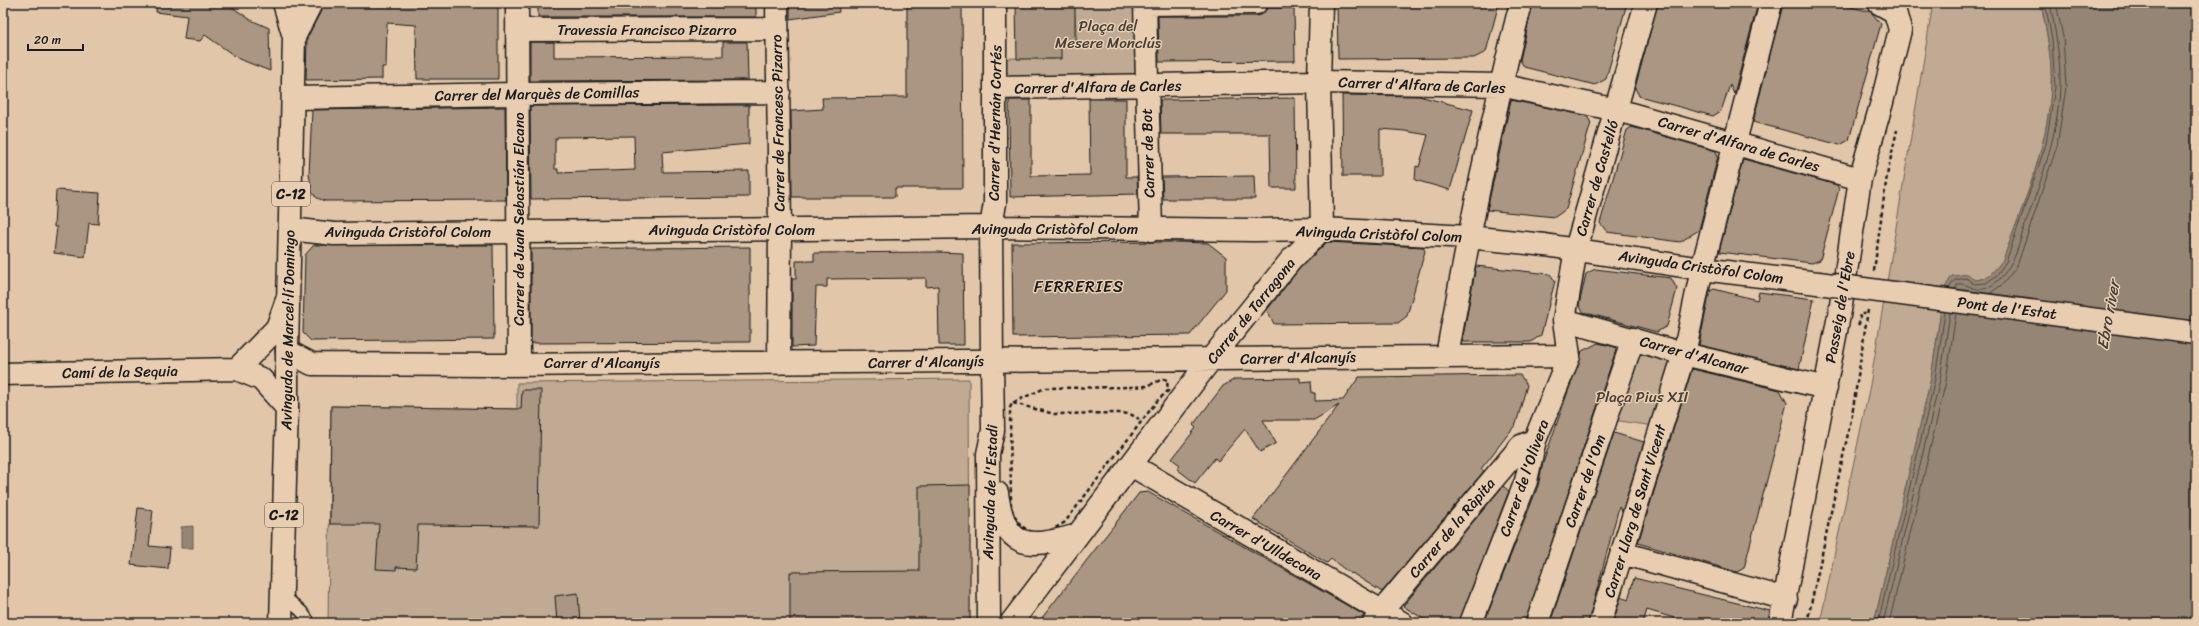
<svg xmlns="http://www.w3.org/2000/svg" width="2199" height="626" viewBox="0 0 2199 626" font-family="Sriracha,sans-serif">
<style>
.green{fill:#c0aa93;stroke:#6e6358}
.water{fill:#958574;stroke:#655b51}
.lines{fill:none;stroke-linecap:round;stroke-linejoin:round}
.shore{stroke:#4c463f;stroke-width:1}
.building{fill:#aa9682;stroke:#1c1c1c;fill-rule:evenodd}
.service-casing{stroke:#1c1c1c;stroke-width:14}
.minor-casing{stroke:#1c1c1c;stroke-width:25}
.tertiary-casing{stroke:#1c1c1c;stroke-width:25}
.primary-casing{stroke:#1c1c1c;stroke-width:25}
.path{stroke:#1c1c1c;stroke-width:2.5;stroke-dasharray:4 3;stroke-linecap:butt}
.service{stroke:#e9cdb0;stroke-width:11}
.minor{stroke:#e9cdb0;stroke-width:22}
.tertiary{stroke:#e9cdb0;stroke-width:22}
.primary{stroke:#e9cdb0;stroke-width:22}
.tertiary-bridge-casing{stroke:#1c1c1c;stroke-width:25;stroke-linecap:butt}
.tertiary-bridge{stroke:#e9cdb0;stroke-width:22}
.labels{text-anchor:middle;dominant-baseline:central;stroke-width:3;stroke-linejoin:round;paint-order:stroke}
.shield{fill:#e9cdb0;stroke:#5a5148;stroke-width:1}
.shield-label{font-size:14px;font-weight:bold;fill:#1c1c1c}
.park-label{font-size:15px;fill:#45403a;stroke:#e9cdb0}
.street-label{font-size:15px;fill:#1c1c1c;stroke:#e9cdb0}
.neighbourhood-label{font-size:16px;letter-spacing:1px;fill:#1c1c1c;stroke:#e9cdb0}
.water-label{font-size:16px;font-style:italic;fill:#46413b;stroke:#e9cdb0}
</style>
<rect width="100%" height="100%" fill="#e1c6aa"/>
<filter id="ink" filterUnits="userSpaceOnUse"><feTurbulence type="fractalNoise" baseFrequency=".025" numOctaves="2"/><feDisplacementMap in="SourceGraphic" scale="8" xChannelSelector="R" yChannelSelector="G"/><feConvolveMatrix kernelMatrix="1 2 1 2 8 2 1 2 1" color-interpolation-filters="sRGB"/></filter>
<g filter="url(#ink)">
<path class="green" d="M 1074,3 L 1139,3 L 1139,80 L 1012,78 C 1005,72 1005,66 1003,58 L 1054,59 L 1055,44 L 1077,44 Z
M 1933,3 L 2041,3 C 2046,30 2053,60 2051,88 C 2048,147 2023,205 2003,260 C 1994,271 1989,279 1975,280 L 1967,274 L 1944,289 L 1931,378 L 1874,623 L 1820,623 L 1870,385 Z
M 1633,339 L 1684,354 L 1661,427 L 1606,419 Z
M 969,379 L 970,623 L 328,623 L 331,406 L 517,409 L 517,383 Z"/>
<path class="water" d="M 2041,3 L 2196,3 L 2196,623 L 1874,623 L 1931,378 L 1944,289 L 1952,276 L 1968,274 L 1975,280 C 1989,279 1994,271 2003,260 C 2023,205 2048,147 2051,88 C 2053,60 2046,30 2041,3 Z
M 193,526 L 193,548 L 181,548 L 181,527 Z"/>
<g class="lines">
<path class="shore" d="M 1949,288 L 1955,280 L 1966,278 L 1974,284 L 1986,283 L 1996,276 L 2006,262 L 2046,144 L 2055,87 L 2052,39 L 2045,3
M 1955,289 L 1958,284 C 1968,283 1977,294 1989,287 C 1998,282 2005,274 2010,265 C 2017,255 2020,240 2024,228 C 2040,184 2058,135 2060,87 C 2061,59 2055,30 2050,3
M 1989,294 L 2003,284 L 2017,266 L 2057,146 L 2066,87 L 2063,37 L 2056,3
M 1878,623 L 1935,379 L 1945,312
M 1883,623 L 1940,380 L 1950,313
M 1889,623 L 1946,381 L 1956,313"/>
</g>
<path class="building" d="M 157,3 L 226,3 L 251,20 L 269,28 L 270,71 L 239,59 L 205,35 L 200,41 L 184,39 L 187,16 L 156,12 Z
M 331,3 L 498,3 L 498,79 L 417,79 L 416,25 L 387,23 L 386,67 L 382,67 L 382,79 L 306,80 L 307,38 L 323,7 Z
M 538,3 L 756,3 L 756,17 L 538,17 Z
M 790,3 L 838,3 L 839,12 L 790,19 Z
M 907,3 L 962,3 L 963,188 L 895,188 L 895,197 L 792,197 L 791,111 L 823,109 L 822,98 L 907,97 Z
M 1016,3 L 1075,3 L 1075,44 L 1061,45 L 1061,59 L 1017,59 Z
M 1337,3 L 1499,3 L 1486,52 L 1474,58 L 1338,59 Z
M 1533,3 L 1627,3 L 1606,79 L 1595,85 L 1524,67 L 1520,60 Z
M 1658,3 L 1758,3 L 1734,94 L 1730,85 L 1721,111 L 1713,116 L 1639,96 L 1635,88 Z
M 1783,3 L 1835,3 L 1871,12 L 1881,24 L 1849,140 L 1840,145 L 1753,122 Z
M 1267,8 L 1294,8 L 1295,61 L 1159,62 L 1158,16 L 1256,16 L 1263,14 Z
M 530,42 L 554,42 L 554,57 L 723,56 L 723,42 L 747,42 L 748,80 L 530,81 Z
M 1342,95 L 1419,96 L 1473,110 L 1450,190 L 1415,180 L 1416,166 L 1419,167 L 1428,135 L 1405,131 L 1380,129 L 1380,176 L 1343,176 Z
M 1295,98 L 1296,188 L 1271,188 L 1270,134 L 1161,134 L 1160,100 Z
M 1089,99 L 1126,99 L 1126,177 L 1137,177 L 1138,194 L 1010,197 L 1009,100 L 1031,100 L 1031,176 L 1090,175 Z
M 1511,100 L 1587,116 L 1591,123 L 1566,209 L 1555,217 L 1487,210 Z
M 749,105 L 749,144 L 662,152 L 663,172 L 749,171 L 749,197 L 531,199 L 530,106 ZM 634,136 L 635,170 L 558,173 L 558,169 L 555,169 L 555,139 L 557,139 L 557,137 Z
M 505,107 L 506,200 L 325,201 L 317,198 L 312,192 L 309,174 L 312,110 Z
M 1632,127 L 1716,151 L 1718,156 L 1699,230 L 1680,242 L 1607,232 L 1600,223 L 1627,130 Z
M 1743,159 L 1837,185 L 1839,189 L 1820,260 L 1812,263 L 1719,252 Z
M 1254,176 L 1255,199 L 1163,199 L 1162,177 Z
M 56,190 L 100,193 L 98,224 L 89,223 L 85,257 L 54,253 L 57,227 L 54,227 Z
M 1176,242 L 1208,243 L 1226,257 L 1226,290 L 1190,335 L 1013,337 L 1012,243 Z
M 1327,242 L 1423,247 L 1425,251 L 1407,316 L 1398,323 L 1274,324 L 1267,310 L 1300,268 Z
M 314,245 L 493,245 L 494,339 L 311,341 L 303,333 L 305,255 Z
M 750,247 L 750,342 L 531,343 L 531,249 Z
M 937,252 L 963,253 L 964,345 L 939,345 L 938,286 L 926,287 L 926,278 L 827,279 L 827,287 L 816,287 L 814,346 L 792,347 L 792,279 L 796,279 L 796,261 L 814,261 L 814,253 Z
M 1476,266 L 1550,274 L 1555,281 L 1541,335 L 1531,342 L 1462,342 Z
M 1595,269 L 1671,278 L 1677,289 L 1667,326 L 1657,332 L 1583,312 L 1579,305 L 1586,274 Z
M 1714,289 L 1757,300 L 1759,292 L 1814,299 L 1799,369 L 1699,345 L 1710,291 Z
M 1598,343 L 1615,347 L 1616,350 L 1525,623 L 1484,623 L 1538,486 L 1543,463 L 1582,351 Z
M 1692,369 L 1780,390 L 1787,403 L 1744,568 L 1737,572 L 1638,543 Z
M 1520,375 L 1527,385 L 1516,424 L 1481,469 L 1484,471 L 1382,592 L 1352,573 L 1351,574 L 1331,559 L 1327,563 L 1253,519 L 1339,405 L 1314,420 L 1263,420 L 1276,443 L 1260,452 L 1245,429 L 1218,461 L 1215,458 L 1195,483 L 1177,469 L 1180,465 L 1172,459 L 1196,428 L 1193,425 L 1223,386 L 1235,379 L 1300,378 L 1300,382 L 1311,381 L 1312,393 L 1315,393 L 1315,401 L 1343,400 L 1359,377 Z
M 522,390 L 541,390 L 539,526 L 418,525 L 416,568 L 396,567 L 396,570 L 376,569 L 379,524 L 330,524 L 331,406 L 521,409 Z
M 1614,433 L 1644,442 L 1622,512 L 1619,507 L 1588,623 L 1550,623 Z
M 970,485 L 970,623 L 790,623 L 790,572 L 919,571 L 919,486 Z
M 1503,486 L 1509,491 L 1459,623 L 1430,623 L 1403,606 Z
M 1148,492 L 1364,615 L 1362,623 L 1038,623 L 1139,493 Z
M 138,508 L 153,510 L 149,546 L 170,548 L 168,569 L 131,565 Z
M 1634,578 L 1770,611 L 1768,623 L 1691,623 L 1647,610 L 1643,623 L 1613,623 L 1621,597 L 1628,600 Z
M 578,593 L 580,623 L 557,623 L 555,596 Z"/>
<g class="lines">
<defs>
<path id="service" d="M 283,595 L 302,612 L 310,623"/>
<path id="minor" d="M 517,3 L 519,364
M 777,3 L 780,229 L 779,363
M 517,30 L 777,29
M 996,88 L 1319,82 L 1500,85 L 1617,110 L 1860,179
M 294,98 L 518,94 L 779,92
M 1151,230 L 1145,4 L 1256,3
M 1564,320 L 1684,354 L 1826,388
M 287,351 L 312,364 L 490,365 L 1569,356
M 1447,356 C 1468,238 1491,120 1521,3
M 1569,356 L 1564,320 L 1576,249 L 1646,3
M 1131,465 L 1402,623
M 997,493 C 1005,549 1026,549 1075,536
M 1622,553 L 1786,599
M 989,623 L 988,454 L 993,430 L 992,362
M 1011,623 L 1211,359 L 1291,260 L 1322,229
M 1374,623 L 1381,612 L 1521,446 L 1535,440
M 1471,623 L 1526,481 L 1535,440 L 1569,356
M 1537,623 L 1633,339
M 1600,623 L 1684,354 L 1702,269 L 1771,3
M 1780,623 L 1841,305 L 1860,179 L 1882,102 L 1900,30 L 1895,12 L 1879,3"/>
<path id="tertiary" d="M 1321,3 L 1319,82 L 1322,229
M 290,229 L 334,234 L 991,227 L 1253,230 L 1322,229 L 1468,237 L 1545,245 L 1702,269 L 1818,283
M 992,362 L 991,227 L 995,203 L 995,3
M 237,369 L 277,328 L 287,300
M 3,374 L 237,369 L 261,379 L 287,408"/>
<path id="primary" d="M 294,37 L 311,3
M 281,623 L 287,408 L 287,351 L 294,37 L 284,3"/>
</defs>
<use href="#service" class="service-casing"/>
<use href="#minor" class="minor-casing"/>
<use href="#tertiary" class="tertiary-casing"/>
<use href="#primary" class="primary-casing"/>
<path class="path" d="M 1874,271 L 1887,175 L 1897,130
M 1858,325 L 1861,320 L 1859,315 L 1867,313
M 1163,379 L 1167,380 L 1168,391 L 1157,401 L 1065,522 C 1041,539 1020,536 1011,507 L 1010,408 L 1012,403 L 1045,388 L 1134,387 L 1147,386 Z
M 1013,403 L 1054,414 L 1119,413 L 1130,414 L 1139,419
M 1807,623 L 1852,415 L 1868,310"/>
<use href="#service" class="service"/>
<use href="#minor" class="minor"/>
<use href="#tertiary" class="tertiary"/>
<use href="#primary" class="primary"/>
<defs>
<path id="tertiary-bridge" d="M 1818,283 L 2196,333"/>
</defs>
<use href="#tertiary-bridge" class="tertiary-bridge-casing"/>
<use href="#tertiary-bridge" class="tertiary-bridge"/>
</g>
</g>
<g class="labels">
<g class="shield">
<rect x="272" y="182" width="38" height="24" rx="3"/>
<rect x="265" y="503" width="38" height="24" rx="3"/>
</g>
<g class="shield-label">
<text x="291" y="194">C-12</text>
<text x="284" y="515">C-12</text>
</g>
<g class="park-label">
<text x="1108" y="26">Plaça del<tspan x="1108" dy="17">Mesere Monclús</tspan></text>
<text x="1642" y="397">Plaça Pius XII</text>
</g>
<g class="street-label">
<text x="647" y="30">Travessia Francisco Pizarro</text>
<text transform="translate(1422 85) rotate(2)">Carrer d'Alfara de Carles</text>
<text transform="translate(1098 87) rotate(-1)">Carrer d'Alfara de Carles</text>
<text transform="translate(537 94) rotate(-1)">Carrer del Marquès de Comillas</text>
<text transform="translate(778 123) rotate(-91)">Carrer de Francesc Pizarro</text>
<text transform="translate(995 123) rotate(-89)">Carrer d'Hernán Cortés</text>
<text transform="translate(1739 144) rotate(16)">Carrer d'Alfara de Carles</text>
<text transform="translate(1148 153) rotate(-92)">Carrer de Bot</text>
<text transform="translate(1597 178) rotate(-74)">Carrer de Castelló</text>
<text transform="translate(519 219) rotate(-90)">Carrer de Juan Sebastián Elcano</text>
<text x="1055" y="229">Avinguda Cristòfol Colom</text>
<text x="732" y="230">Avinguda Cristòfol Colom</text>
<text x="408" y="232">Avinguda Cristòfol Colom</text>
<text transform="translate(1379 234) rotate(2)">Avinguda Cristòfol Colom</text>
<text transform="translate(1701 267) rotate(8)">Avinguda Cristòfol Colom</text>
<text transform="translate(1840 307) rotate(-80)">Passeig de l'Ebre</text>
<text transform="translate(2007 308) rotate(7)">Pont de l'Estat</text>
<text transform="translate(1251 311) rotate(-51)">Carrer de Tarragona</text>
<text transform="translate(288 330) rotate(-89)">Avinguda de Marcel·lí Domingo</text>
<text transform="translate(1694 355) rotate(15)">Carrer d'Alcanar</text>
<text transform="translate(1298 358) rotate(-1)">Carrer d'Alcanyís</text>
<text transform="translate(926 362) rotate(-1)">Carrer d'Alcanyís</text>
<text x="602" y="363">Carrer d'Alcanyís</text>
<text transform="translate(120 372) rotate(-1)">Camí de la Sequia</text>
<text transform="translate(1524 478) rotate(-71)">Carrer de l'Olivera</text>
<text transform="translate(1585 481) rotate(-71)">Carrer de l'Om</text>
<text transform="translate(990 492) rotate(-88)">Avinguda de l'Estadi</text>
<text transform="translate(1635 511) rotate(-73)">Carrer Llarg de Sant Vicent</text>
<text transform="translate(1452 528) rotate(-50)">Carrer de la Ràpita</text>
<text transform="translate(1266 545) rotate(30)">Carrer d'Ulldecona</text>
</g>
<g class="neighbourhood-label">
<text x="1079" y="286">FERRERIES</text>
</g>
<g class="water-label">
<text transform="translate(2108 315) rotate(-80)">Ebro river</text>
</g>
</g>
<rect width="2199" height="626" fill="none" stroke="#e9cdb0" stroke-width="16"/>
<rect x="8" y="8" width="2183" height="610" fill="none" stroke="#1c1c1c" stroke-width="1.5" filter="url(#ink)"/>
<path d="M28 44v6h55v-6" fill="none" stroke="#1c1c1c" stroke-width="2"/>
<text x="34" y="44" font-size="12" fill="#1c1c1c" stroke="#e9cdb0" stroke-width="3" paint-order="stroke">20 m</text>
</svg>
